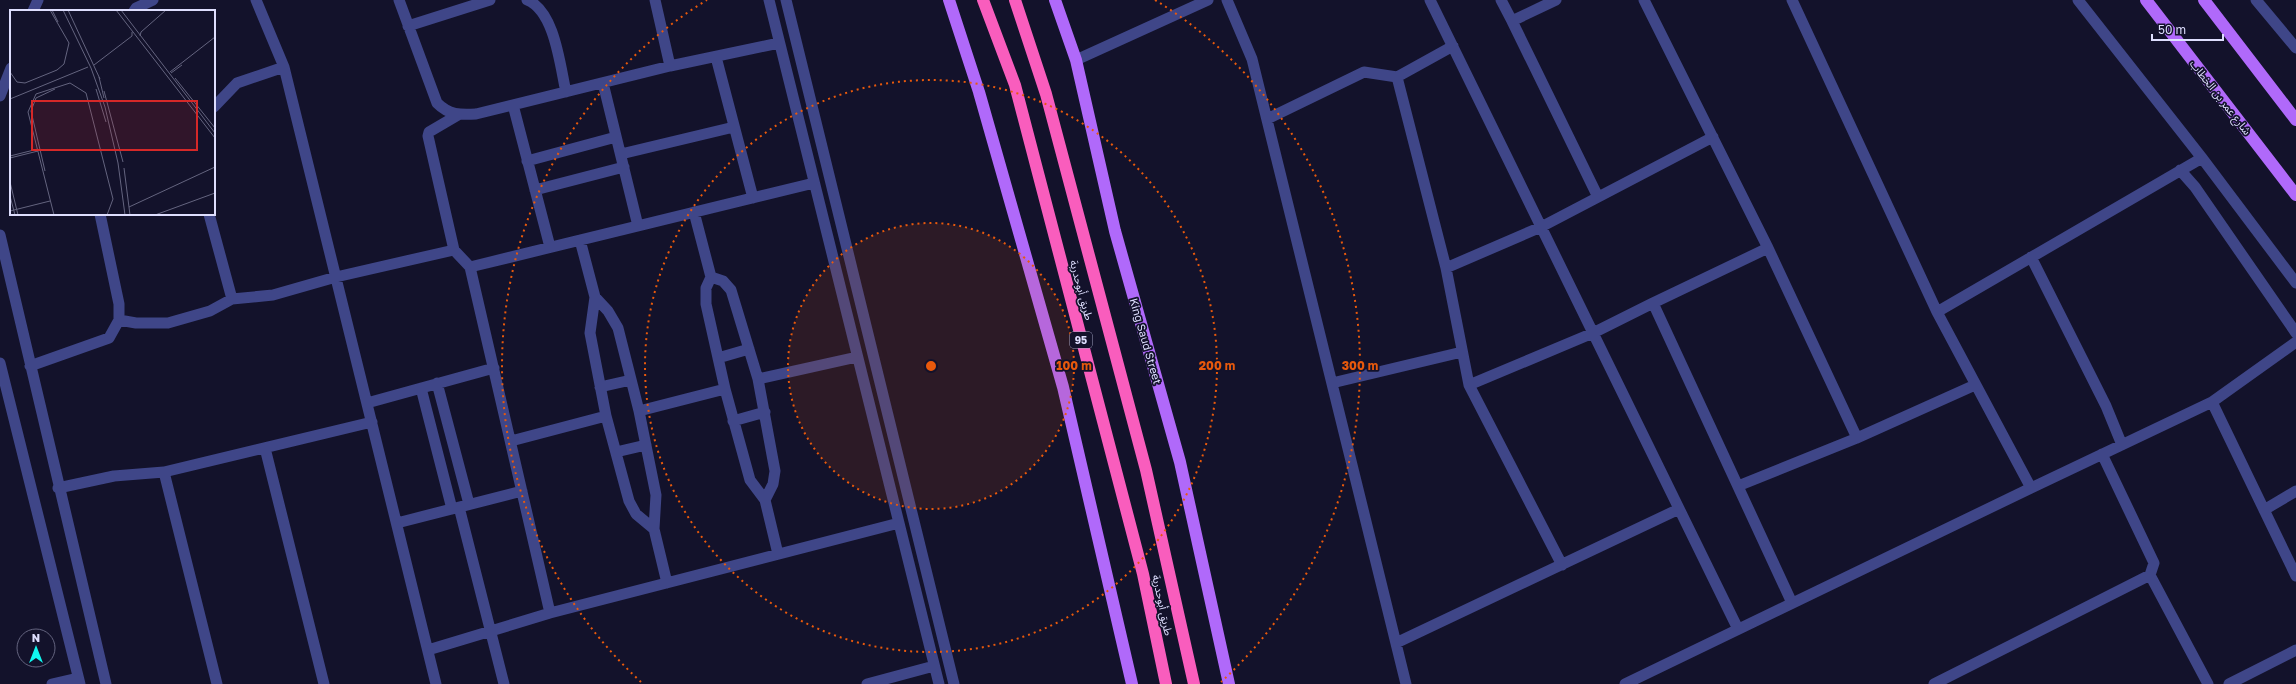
<svg xmlns="http://www.w3.org/2000/svg" width="2296" height="684" viewBox="0 0 2296 684" font-family="'Golos Text','Noto Sans Arabic',sans-serif">
<style>
.lines{fill:none;stroke-linecap:round;stroke-linejoin:round}
.minor{stroke:#3f4688;stroke-width:11}
.major{stroke:#b069fa;stroke-width:12}
.highway{stroke:#f95dbd;stroke-width:12}
.ring{fill:none;stroke:#e8590c;stroke-width:2;stroke-dasharray:2 4}
.labels{text-anchor:middle;dominant-baseline:central;stroke-width:3.5;stroke-linejoin:round;paint-order:stroke}
.shield{fill:#13122b;stroke:#a1a1bf;stroke-width:1}
.shield-label{font-size:10px;font-weight:bold;fill:#dedefe}
.street-label{font-size:11px;fill:#dedefe;stroke:#13122b}
.inset-road{fill:none;stroke:#64647f;stroke-width:1}
.view{fill:#d62828;fill-opacity:0.15;stroke:#d62828;stroke-width:2}
.inset-edge{fill:none;stroke:#dedefe;stroke-width:2}
.centre{fill:#e8590c;stroke:#13122b;stroke-width:2}
.ring-label{font-size:12px;text-anchor:middle;font-weight:bold;fill:#e8590c;stroke:#13122b;stroke-width:3.5;stroke-linejoin:round;paint-order:stroke}
</style>
<rect width="100%" height="100%" fill="#13122b"/>
<g class="lines">
<path class="minor" d="M 256,0 L 284,67 L 436,684
M 399,0 L 437,103 C 449,115 460,115 476,114 L 670,66 L 779,43
M 527,0 C 555,11 560,66 566,92
M 655,0 L 670,66
M 769,0 L 939,684
M 786,0 L 954,684
M 1227,0 L 1252,59 L 1406,684
M 1430,0 L 1738,629
M 1501,0 L 1512,21 L 1556,0
M 1644,0 L 1768,248 L 1857,438 L 1738,486
M 1792,0 L 1937,312 L 2031,488 L 2212,402 L 2296,342
M 2078,0 L 2202,158 L 2296,283
M 2256,0 L 2296,48
M 33,11 L 38,0
M 134,11 L 136,8 L 153,0
M 1512,21 L 1598,197
M 408,26 L 490,0
M 1453,46 L 1397,77 L 1446,268 L 1469,385 L 1562,565
M 716,57 L 753,198
M 1076,60 L 1208,0
M 603,83 L 638,226
M 0,96 L 11,68
M 513,105 L 550,247
M 214,107 L 237,83 L 284,67
M 458,115 L 429,132 L 428,136 L 454,250 L 470,267
M 1267,119 L 1364,72 L 1397,77
M 621,154 L 734,127
M 527,161 L 616,137
M 2180,170 L 2195,187 L 2296,333
M 814,183 L 470,267 L 550,613 L 899,523
M 535,190 L 624,167
M 694,212 L 711,277 L 723,281 L 731,290 L 758,379 L 775,471 L 773,484 L 765,500 L 778,554
M 209,214 L 232,299
M 0,235 L 106,684
M 580,240 L 595,297 L 608,311 L 618,328 L 639,411 L 656,495 L 654,529 L 667,583
M 2031,257 L 2106,406 L 2122,445
M 1446,268 L 1541,227 L 1713,137
M 711,277 L 706,288 L 706,304 L 725,389 L 750,480 L 765,500
M 595,297 L 590,333 L 606,416 L 629,501 L 636,514 L 654,529
M 1653,303 L 1768,248
M 1937,312 L 2202,158
M 119,320 L 136,323 L 168,323 L 210,311 L 232,299 L 273,295 L 336,277 L 454,250
M 718,358 L 749,349
M 0,363 L 80,684
M 30,366 L 109,338 L 119,320 L 119,304 L 100,214
M 758,379 L 857,357
M 437,383 L 469,504
M 1332,383 L 1462,352
M 1469,385 L 1593,333 L 1653,303 L 1792,603
M 600,387 L 631,380
M 421,388 L 452,509
M 2212,402 L 2296,576
M 367,403 L 494,368
M 639,411 L 725,389
M 733,421 L 765,412
M 1857,438 L 1975,385
M 511,441 L 606,416
M 265,448 L 324,684
M 616,452 L 646,445
M 2102,454 L 2154,563 L 2150,575
M 58,488 L 114,476 L 164,472
M 459,507 L 504,684
M 2264,510 L 2296,491
M 397,523 L 522,491
M 1396,643 L 1679,509
M 428,650 L 550,613
M 52,684 L 78,678
M 217,684 L 164,472 L 372,422
M 867,684 L 934,666
M 1625,684 L 2031,488
M 1934,684 L 2150,575 L 2208,684
M 2229,684 L 2296,650"/>
<path class="major" d="M 949,0 L 979,92 L 1063,387 L 1132,684
M 1055,0 L 1076,60 L 1115,231 L 1180,462 L 1229,684
M 2146,0 L 2296,195
M 2204,0 L 2296,120"/>
<path class="highway" d="M 983,0 L 1015,85 L 1143,574 L 1166,684
M 1015,0 L 1046,94 L 1146,470 L 1194,684"/>
</g>
<circle cx="931" cy="366" r="143" fill="#e8590c" fill-opacity=".12"/>
<g class="ring">
<circle cx="931" cy="366" r="143"/>
<circle cx="931" cy="366" r="286"/>
<path d="M641 682A429 429 0 0 1 707 0M1155 0A429 429 0 0 1 1221 682"/>
</g>
<g class="labels">
<rect class="shield" x="1070" y="332" width="22" height="16" rx="3"/>
<g class="shield-label">
<text x="1081" y="340">95</text>
</g>
<g class="street-label">
<text transform="translate(2221 97) rotate(52)">شارع عمر بن الخطاب</text>
<text transform="translate(1082 290) rotate(75)">طريق أبوحدرية</text>
<text transform="translate(1146 341) rotate(74)">King Saud Street</text>
<text transform="translate(1163 605) rotate(78)">طريق أبوحدرية</text>
</g>
</g>
<g transform="translate(10 10)">
<rect width="205" height="205" fill="#13122b"/>
<path class="inset-road" d="M 42,0 L 48,12M 53,0 L 81,58 L 95,97 L 108,153 L 115,205M 58,0 L 90,69M 106,0 L 205,128M 111,0 L 205,123M 130,26 L 131,22 L 156,0M 84,55 L 122,26 L 122,22M 0,62 L 7,72 L 15,73 L 47,60 L 54,54 L 59,33 L 40,0M 160,62 L 205,27M 161,63 L 172,55M 89,67 L 94,88M 165,68 L 205,118M 86,79 L 96,112M 94,81 L 113,152M 0,89 L 78,57M 0,146 L 28,139M 0,148 L 28,141M 114,158 L 120,205M 35,161 L 21,101 L 26,88 L 45,79M 0,172 L 8,205M 0,186 L 5,205M 119,197 L 205,157M 0,201 L 40,191M 44,205 L 18,102 L 26,84 L 60,73 L 76,83 L 103,189 L 97,205M 145,205 L 205,183"/>
<path class="view" d="M 22,91 L 187,91 L 187,140 L 22,140 Z"/>
<rect width="205" height="205" class="inset-edge"/>
</g>
<circle cx="931" cy="366" r="6" class="centre"/>
<g class="ring-label">
<text x="1074" y="370">100 m</text>
<text x="1217" y="370">200 m</text>
<text x="1360" y="370">300 m</text>
</g>
<g transform="translate(36 648)"><circle r="19" fill="#13122b" stroke="#64647f"/>
<path d="M0-3L7 15L0 10L-7 15Z" fill="#11f7ef"/>
<text y="-6" font-size="11" font-weight="bold" text-anchor="middle" fill="#dedefe">N</text>
</g>
<path d="M2152 34v6h71v-6" fill="none" stroke="#dedefe" stroke-width="2"/>
<text x="2158" y="34" font-size="12" fill="#dedefe" stroke="#13122b" stroke-width="3" paint-order="stroke">50 m</text>
</svg>
